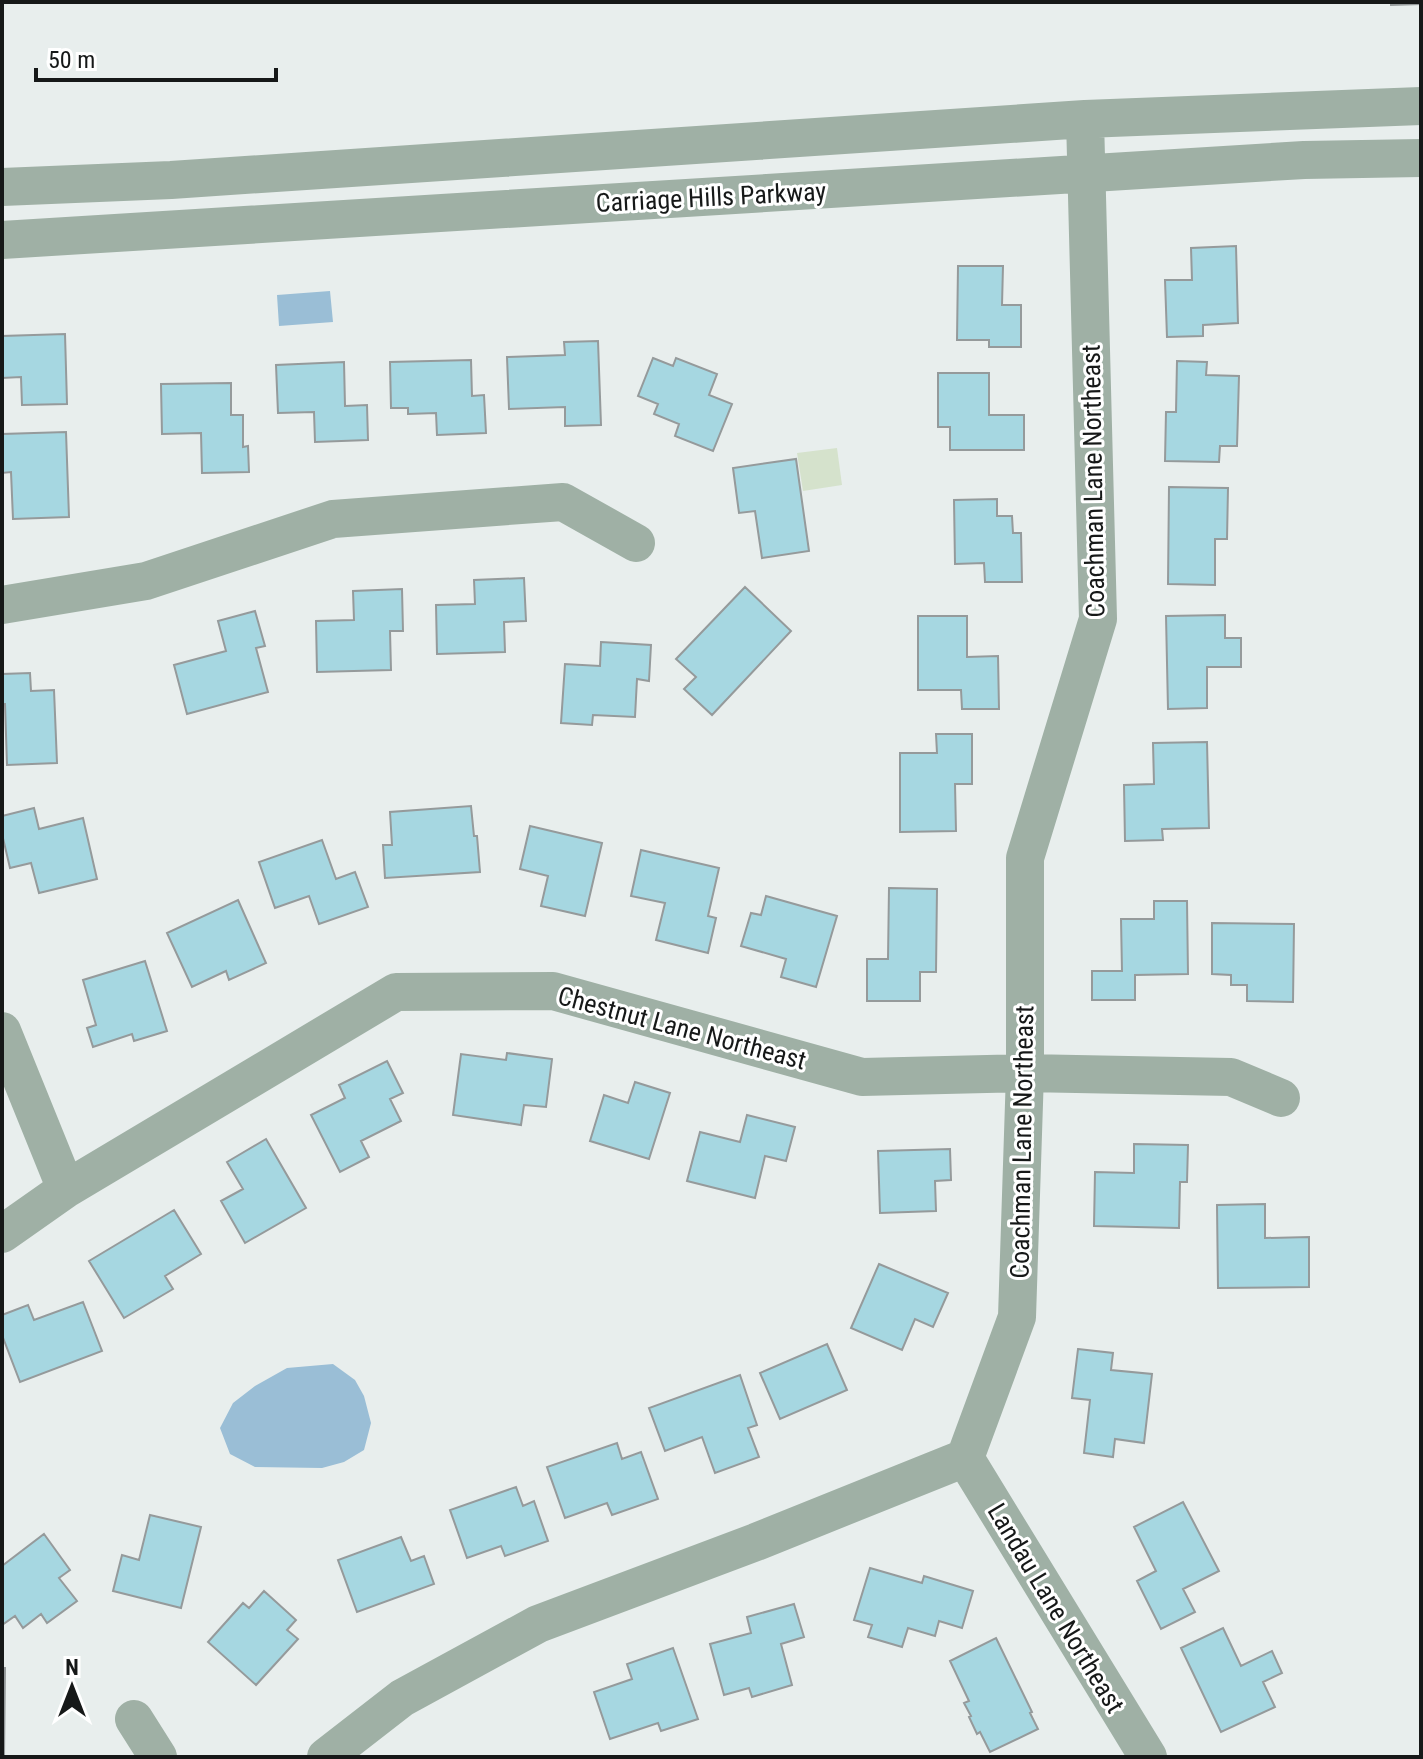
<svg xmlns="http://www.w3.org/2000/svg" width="1423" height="1759" viewBox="0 0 1423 1759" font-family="'Roboto Condensed',sans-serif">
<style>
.green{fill:#d5e2cc}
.water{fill:#9abed6}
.building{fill:#a6d7e1;stroke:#959a9b;stroke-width:2}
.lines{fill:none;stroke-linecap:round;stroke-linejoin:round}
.minor{stroke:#9fb0a5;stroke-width:38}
.labels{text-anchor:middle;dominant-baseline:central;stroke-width:6;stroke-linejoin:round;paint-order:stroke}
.street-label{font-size:26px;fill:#161818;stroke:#fff}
</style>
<rect width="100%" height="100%" fill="#e8eeed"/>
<path class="green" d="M 837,448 L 842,485 L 803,491 L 797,453 Z"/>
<path class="water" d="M 330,291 L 333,322 L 279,326 L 277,295 Z
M 333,1364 L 355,1380 L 364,1396 L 371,1423 L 364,1450 L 344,1462 L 322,1468 L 255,1467 L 230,1454 L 220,1428 L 233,1403 L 255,1386 L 287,1368 Z"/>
<path class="building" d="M 1391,2 L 1421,2 L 1421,4 L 1391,5 Z
M 1236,246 L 1238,323 L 1203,325 L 1203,336 L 1167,337 L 1165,280 L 1192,280 L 1191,248 Z
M 958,266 L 1003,266 L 1002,305 L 1021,305 L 1021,347 L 989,347 L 989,340 L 957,340 Z
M 65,334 L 67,404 L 22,405 L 21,377 L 2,378 L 2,336 Z
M 598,341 L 601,425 L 565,426 L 565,407 L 509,409 L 507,357 L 565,355 L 564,342 Z
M 653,358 L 673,366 L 676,358 L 717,374 L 709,395 L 732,404 L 713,451 L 675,436 L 679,424 L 654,414 L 658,404 L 638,396 Z
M 471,360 L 472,396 L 484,395 L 486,433 L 437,435 L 436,413 L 408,414 L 408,408 L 391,408 L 390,362 Z
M 1177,361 L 1207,362 L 1206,375 L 1239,376 L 1237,446 L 1220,446 L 1219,462 L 1165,461 L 1166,412 L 1176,412 Z
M 344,362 L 345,406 L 367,405 L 368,440 L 315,442 L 314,412 L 278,413 L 276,365 Z
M 938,373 L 989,373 L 989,415 L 1024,415 L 1024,450 L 950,450 L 950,427 L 938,427 Z
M 231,383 L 231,415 L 243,415 L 243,447 L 248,446 L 249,472 L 202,473 L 201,433 L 162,434 L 161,384 Z
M 66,432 L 69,517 L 13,519 L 11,472 L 2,473 L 2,434 Z
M 796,459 L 809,551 L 762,558 L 755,511 L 739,513 L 733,468 Z
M 1169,487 L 1228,488 L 1227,539 L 1215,539 L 1215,585 L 1168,584 Z
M 997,499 L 997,516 L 1012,516 L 1013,533 L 1021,533 L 1022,582 L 985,582 L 984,563 L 955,564 L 954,500 Z
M 524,578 L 526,621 L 504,622 L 505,652 L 437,654 L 436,605 L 475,604 L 474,580 Z
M 745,587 L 791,631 L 712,715 L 684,689 L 696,677 L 676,659 Z
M 402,589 L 403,631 L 390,631 L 391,670 L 317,672 L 316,621 L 354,620 L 353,591 Z
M 255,611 L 265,646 L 256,648 L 268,692 L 187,714 L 174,665 L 226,651 L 218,621 Z
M 1225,615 L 1225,638 L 1241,638 L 1241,667 L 1207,667 L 1207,708 L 1168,709 L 1166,616 Z
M 918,616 L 967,616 L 967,657 L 998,656 L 999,709 L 962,709 L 961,690 L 918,690 Z
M 601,642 L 651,645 L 649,681 L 637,679 L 635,717 L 593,715 L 592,725 L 561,723 L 565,664 L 600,666 Z
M 30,673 L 31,691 L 54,690 L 57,763 L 7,765 L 5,704 L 2,704 L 2,674 Z
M 936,734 L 972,734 L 972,784 L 955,784 L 956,831 L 900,832 L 900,753 L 937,753 Z
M 1207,742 L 1209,828 L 1162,829 L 1163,840 L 1125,841 L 1124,785 L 1154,784 L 1153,743 Z
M 471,806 L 474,836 L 477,836 L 480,872 L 385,878 L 383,845 L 392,845 L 390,812 Z
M 34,808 L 39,829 L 83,818 L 97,879 L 39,893 L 31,863 L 10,868 L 2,834 L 2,816 Z
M 530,826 L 602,843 L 585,916 L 541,906 L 548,876 L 520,869 Z
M 322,840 L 336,879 L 355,872 L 368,907 L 319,924 L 309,896 L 275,908 L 259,862 Z
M 641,850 L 719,868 L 708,916 L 716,918 L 708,953 L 656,940 L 665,903 L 631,896 Z
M 889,888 L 937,889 L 936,972 L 920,972 L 920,1001 L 867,1001 L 867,959 L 888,959 Z
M 766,896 L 837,916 L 816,987 L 781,977 L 786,959 L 741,946 L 751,913 L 761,915 Z
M 238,900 L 266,963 L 229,980 L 226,971 L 192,987 L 167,933 Z
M 1154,901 L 1187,901 L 1188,974 L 1135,975 L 1135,1000 L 1092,1000 L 1092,971 L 1122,971 L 1121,919 L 1154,919 Z
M 1212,923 L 1294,924 L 1293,1002 L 1247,1001 L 1247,985 L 1231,985 L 1231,975 L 1212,974 Z
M 145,961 L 167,1031 L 134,1041 L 132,1034 L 93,1047 L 87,1028 L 96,1025 L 83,980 Z
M 507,1053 L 552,1059 L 546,1107 L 524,1105 L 521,1125 L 453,1115 L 461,1054 L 506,1060 Z
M 387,1061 L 403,1093 L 390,1099 L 401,1121 L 361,1141 L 369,1157 L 340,1172 L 311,1115 L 345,1098 L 339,1085 Z
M 635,1082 L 670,1093 L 649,1159 L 590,1141 L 604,1095 L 628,1103 Z
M 747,1115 L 795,1127 L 786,1161 L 765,1156 L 755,1198 L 687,1181 L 700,1132 L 740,1142 Z
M 266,1139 L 306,1208 L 245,1243 L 221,1201 L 243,1189 L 227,1162 Z
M 1134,1144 L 1188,1145 L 1187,1182 L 1180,1182 L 1179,1228 L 1094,1226 L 1095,1172 L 1134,1173 Z
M 950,1149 L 951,1180 L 935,1181 L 936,1211 L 880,1213 L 878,1151 Z
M 1265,1204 L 1265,1238 L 1309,1237 L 1309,1287 L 1218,1288 L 1217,1205 Z
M 174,1210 L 201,1254 L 165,1276 L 173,1289 L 124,1318 L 89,1261 Z
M 879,1264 L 948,1293 L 933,1327 L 915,1319 L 902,1350 L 851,1328 Z
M 83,1302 L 102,1351 L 20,1382 L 2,1335 L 2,1315 L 28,1305 L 34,1320 Z
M 827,1344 L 847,1390 L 780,1419 L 760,1373 Z
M 1078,1349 L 1113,1353 L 1111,1370 L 1152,1374 L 1144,1443 L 1115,1439 L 1113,1457 L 1084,1453 L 1090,1400 L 1072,1398 Z
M 740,1375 L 757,1425 L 748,1428 L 759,1457 L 715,1473 L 702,1437 L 665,1451 L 649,1408 Z
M 617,1443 L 622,1459 L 641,1452 L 658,1499 L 612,1515 L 607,1503 L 565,1518 L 547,1467 Z
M 516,1487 L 523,1506 L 534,1501 L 548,1541 L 505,1556 L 501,1546 L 467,1558 L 450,1510 Z
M 1183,1502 L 1219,1571 L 1183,1589 L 1195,1612 L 1161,1629 L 1137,1581 L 1156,1571 L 1134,1527 Z
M 150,1515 L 201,1527 L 181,1608 L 113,1591 L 122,1555 L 139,1560 Z
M 44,1534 L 70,1570 L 59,1578 L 77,1601 L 47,1623 L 41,1614 L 23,1628 L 15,1616 L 2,1625 L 2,1566 Z
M 401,1537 L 411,1561 L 424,1556 L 434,1584 L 357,1612 L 338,1560 Z
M 870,1568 L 922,1583 L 924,1576 L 973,1591 L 962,1628 L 939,1621 L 935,1636 L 908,1628 L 902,1647 L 868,1637 L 872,1625 L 854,1620 Z
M 264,1591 L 296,1620 L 287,1630 L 298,1639 L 256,1685 L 208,1642 L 243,1603 L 249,1608 Z
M 794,1604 L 804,1637 L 781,1644 L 792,1685 L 752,1697 L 749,1688 L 724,1695 L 710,1644 L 751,1633 L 747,1617 Z
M 1223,1628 L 1241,1666 L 1272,1651 L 1282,1673 L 1263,1682 L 1275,1707 L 1221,1732 L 1181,1648 Z
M 996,1638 L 1032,1712 L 1030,1713 L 1038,1729 L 990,1752 L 980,1732 L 977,1734 L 969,1717 L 971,1716 L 964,1703 L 969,1701 L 950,1661 Z
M 673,1648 L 698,1719 L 661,1731 L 658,1723 L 610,1739 L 594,1692 L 632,1679 L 627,1664 Z
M 2,1668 L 5,1668 L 4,1757 L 2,1757 Z"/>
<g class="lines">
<path class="minor" d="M 2,187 L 171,180 L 1085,119 L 1421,106
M 2,240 L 1304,160 L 1421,158
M 2,605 L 146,581 L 333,519 L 563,502 L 636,543
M 2,1031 L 66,1189
M 2,1234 L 66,1189 L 396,992 L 553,991 L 862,1077 L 1025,1073 L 1231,1077 L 1281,1098
M 965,1458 L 1148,1757
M 134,1719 L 158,1757
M 326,1757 L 402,1698 L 538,1624 L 756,1542 L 965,1458 L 1017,1317 L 1025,1073 L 1025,858 L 1098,619 L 1085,119"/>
</g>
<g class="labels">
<g class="street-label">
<text transform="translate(711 197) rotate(-3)">Carriage Hills Parkway</text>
<text transform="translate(1093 481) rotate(-91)">Coachman Lane Northeast</text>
<text transform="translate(682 1028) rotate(15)">Chestnut Lane Northeast</text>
<text transform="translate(1022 1142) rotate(-89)">Coachman Lane Northeast</text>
<text transform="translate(1056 1608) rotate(59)">Landau Lane Northeast</text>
</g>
</g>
<rect width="1423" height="1759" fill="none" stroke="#161818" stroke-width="8"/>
<g transform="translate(72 1687)" stroke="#ffffff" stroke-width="6" paint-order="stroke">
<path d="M0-6L14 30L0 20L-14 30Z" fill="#161818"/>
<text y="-12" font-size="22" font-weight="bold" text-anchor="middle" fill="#161818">N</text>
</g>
<path d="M36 68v12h240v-12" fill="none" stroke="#161818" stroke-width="4"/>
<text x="48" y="68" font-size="24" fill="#161818" stroke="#ffffff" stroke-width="6" paint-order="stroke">50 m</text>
</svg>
